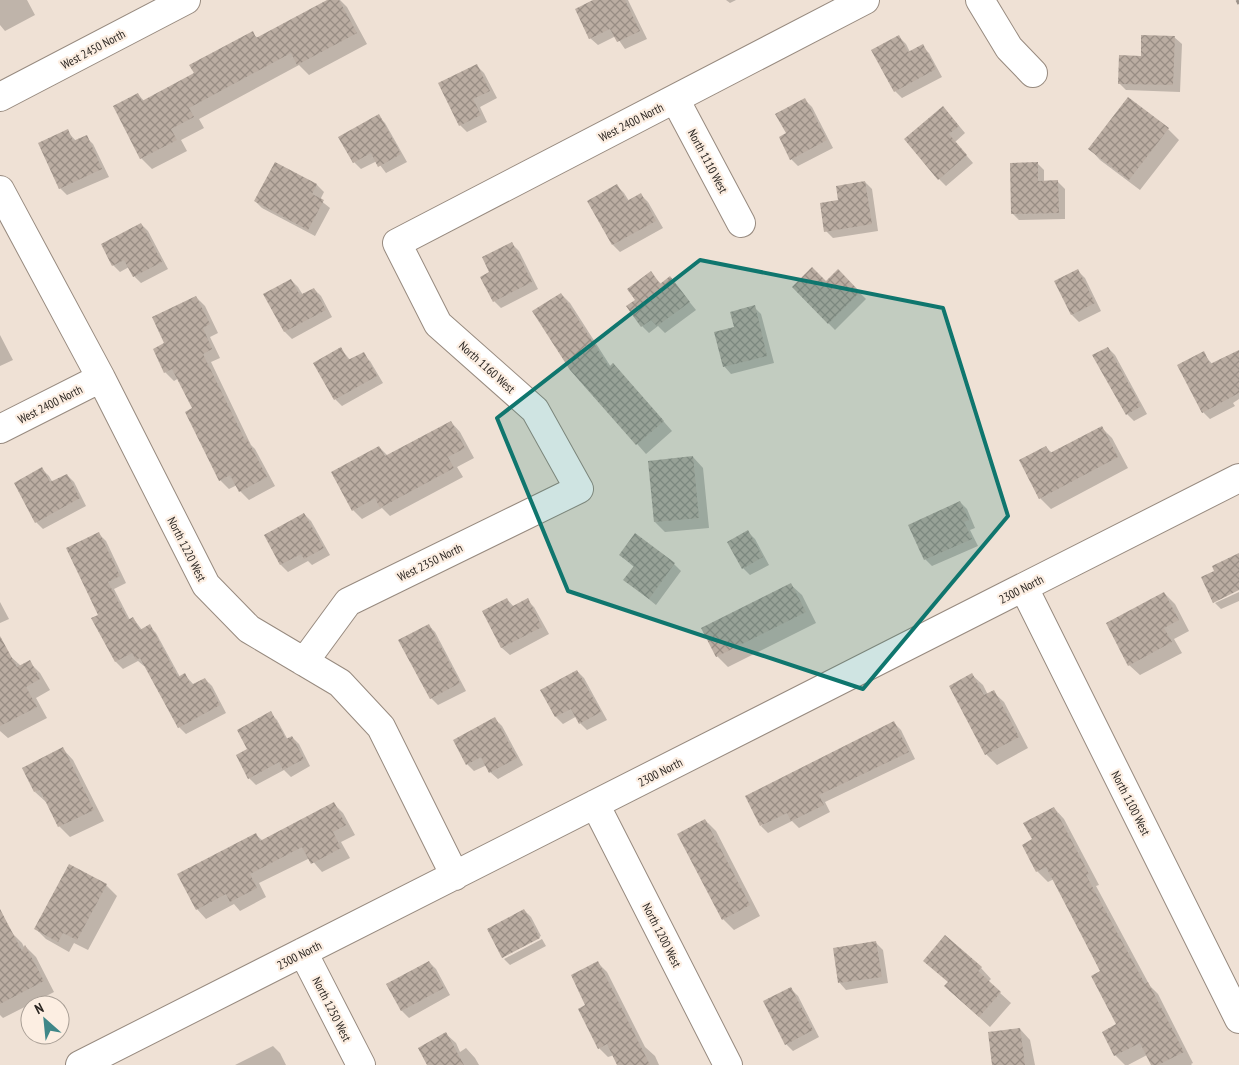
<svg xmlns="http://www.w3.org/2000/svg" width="1239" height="1065" viewBox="0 0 1239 1065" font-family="'PT Sans Narrow',sans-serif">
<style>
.shadow{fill:#0003}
.building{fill:url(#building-cross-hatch)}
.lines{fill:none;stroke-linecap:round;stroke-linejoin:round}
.minor-casing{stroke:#978a7f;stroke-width:30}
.path{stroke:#9b9189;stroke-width:3;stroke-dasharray:5 2.5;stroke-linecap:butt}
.minor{stroke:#fff;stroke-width:28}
.marked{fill:#0f766e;fill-opacity:0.2;stroke:#0f766e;stroke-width:4;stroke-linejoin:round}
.labels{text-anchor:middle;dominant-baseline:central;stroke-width:4.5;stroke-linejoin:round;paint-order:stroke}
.street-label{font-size:12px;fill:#2b2622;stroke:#fceee2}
</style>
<defs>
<pattern id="building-cross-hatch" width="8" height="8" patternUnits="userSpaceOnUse" patternTransform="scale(1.25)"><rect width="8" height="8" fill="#bbada2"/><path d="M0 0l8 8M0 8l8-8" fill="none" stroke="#988d84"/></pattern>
</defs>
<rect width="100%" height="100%" fill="#efe1d5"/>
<path class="shadow" d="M 0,0 L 27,0 L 35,15 L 5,31 L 0,25 Z
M 330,0 L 340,0 L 347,7 L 367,44 L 309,75 L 299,65 L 199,119 L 204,128 L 181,140 L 187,151 L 152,169 L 141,158 L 138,94 L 144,101 L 196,74 L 252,33 L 258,38 Z
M 596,0 L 628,0 L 647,39 L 625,49 L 616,36 L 598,45 L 590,38 Z
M 726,0 L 736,0 L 730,3 Z
M 899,37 L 906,44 L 910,52 L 922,46 L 929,53 L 942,77 L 902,98 L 895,91 Z
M 1174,37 L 1182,44 L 1180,92 L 1126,90 L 1119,83 L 1142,57 Z
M 477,66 L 484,73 L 497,98 L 480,107 L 487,122 L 467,132 L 460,125 Z
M 1128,99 L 1168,129 L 1179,140 L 1140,190 L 1100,160 L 1090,149 Z
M 805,100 L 812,107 L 833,148 L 798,166 L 791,159 L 788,134 Z
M 950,115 L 965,133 L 955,142 L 973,163 L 946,186 L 939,179 Z
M 378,116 L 385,123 L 407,162 L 386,173 L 377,161 L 361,169 L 354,162 L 340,137 Z
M 67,131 L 76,141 L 86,137 L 93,144 L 109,177 L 67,195 L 60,188 L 40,143 Z
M 275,163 L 317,185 L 324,192 L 320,200 L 330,208 L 315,236 L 262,208 L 255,201 Z
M 1037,163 L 1044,170 L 1044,182 L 1058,182 L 1065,189 L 1065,219 L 1019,220 L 1012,213 Z
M 865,182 L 872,189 L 878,231 L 833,238 L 826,231 L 840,201 Z
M 617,186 L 624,193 L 629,201 L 641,195 L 648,202 L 663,228 L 620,252 L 613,245 L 589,201 Z
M 141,224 L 148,231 L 168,269 L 141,283 L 134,276 L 129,267 L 120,272 L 113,265 Z
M 512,244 L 519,251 L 538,289 L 501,308 L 494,301 L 491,272 Z
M 838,271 L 866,299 L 835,330 L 793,287 L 826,283 Z
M 1078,271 L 1085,278 L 1101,311 L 1079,322 L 1072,315 L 1056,282 Z
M 651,273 L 661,284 L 670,278 L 696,310 L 665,333 L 658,326 L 649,333 L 642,326 L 636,300 Z
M 291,280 L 298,287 L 303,295 L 314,289 L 321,296 L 332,317 L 292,339 L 285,332 L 265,294 Z
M 561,294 L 570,303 L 611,367 L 613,364 L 622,374 L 672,431 L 646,454 L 571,369 Z
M 196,297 L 205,306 L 218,333 L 210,337 L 220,358 L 211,362 L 251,445 L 255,449 L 275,486 L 249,500 L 240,491 L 237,485 L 229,489 L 220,480 L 193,409 L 179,378 L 174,381 L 165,372 L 166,344 Z
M 754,307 L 761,314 L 774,363 L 731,374 L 724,366 L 735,328 Z
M 0,335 L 13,360 L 0,366 Z
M 1108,348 L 1115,355 L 1147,414 L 1134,421 L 1127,414 Z
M 341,349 L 351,361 L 363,354 L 370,361 L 383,383 L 342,406 L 335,399 L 315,363 Z
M 1239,351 L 1239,399 L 1233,403 L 1235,406 L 1210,419 L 1203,412 L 1203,353 L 1213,365 Z
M 451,422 L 460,432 L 474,458 L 457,467 L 463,477 L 390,516 L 382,508 L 362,519 L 353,510 L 379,447 L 388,456 Z
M 1101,427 L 1112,438 L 1128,468 L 1051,509 L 1040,498 L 1046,447 L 1052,453 Z
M 693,457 L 703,468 L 709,528 L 665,532 L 655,522 Z
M 42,469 L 49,476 L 53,483 L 67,475 L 74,482 L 86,506 L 43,529 L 36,522 Z
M 960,502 L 967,509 L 975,528 L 970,530 L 978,546 L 932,566 L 925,559 Z
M 304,514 L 311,521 L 330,555 L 312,565 L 308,561 L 288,572 L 281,565 L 266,536 Z
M 748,532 L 755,539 L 769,565 L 750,575 L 743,568 Z
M 99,534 L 106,541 L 126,583 L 114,589 L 130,620 L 133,618 L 142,630 L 149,626 L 156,633 L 180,677 L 185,675 L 194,685 L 205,679 L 212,686 L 226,713 L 186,734 L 179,727 L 146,665 L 144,666 L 138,661 L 123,669 L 116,662 L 93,619 L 99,615 Z
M 620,555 L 674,564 L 681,571 L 656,605 L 625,580 L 634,567 Z
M 791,585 L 802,595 L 816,623 L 728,667 L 717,656 Z
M 1239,592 L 1239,601 L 1221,609 L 1215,603 Z
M 1164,593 L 1175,604 L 1189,631 L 1174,639 L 1182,653 L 1140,675 L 1129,665 Z
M 507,599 L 514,607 L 527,600 L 534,607 L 549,634 L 510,655 L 502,648 L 483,612 Z
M 0,602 L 9,619 L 0,623 Z
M 428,625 L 435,632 L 466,691 L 438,705 L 431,698 Z
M 9,655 L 21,666 L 29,662 L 40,673 L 50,690 L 36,698 L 47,718 L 8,738 L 0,731 L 0,660 Z
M 577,671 L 584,678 L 607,720 L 587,730 L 580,723 L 577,716 L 563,724 L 556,717 L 542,690 Z
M 972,675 L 983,685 L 988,695 L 993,692 L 1004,702 L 1028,748 L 997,765 L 986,754 L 950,686 Z
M 270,713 L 277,720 L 288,740 L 292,737 L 299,744 L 310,766 L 291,777 L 284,770 L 256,785 L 249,778 Z
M 495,719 L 502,726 L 523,765 L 498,779 L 490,772 L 487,765 L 474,771 L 467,764 Z
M 894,723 L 901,730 L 915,759 L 825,802 L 830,812 L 799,828 L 792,821 L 768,833 L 761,826 Z
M 63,749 L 73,760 L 104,821 L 70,837 L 59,826 L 47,802 L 46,802 L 35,792 Z
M 334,804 L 343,813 L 355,835 L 341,842 L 350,858 L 322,872 L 310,858 L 259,883 L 266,897 L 240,911 L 234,904 L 206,919 L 197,909 L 255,834 L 263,841 Z
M 1054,808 L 1064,819 L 1099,885 L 1096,886 L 1150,986 L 1158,994 L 1193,1063 L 1191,1064 L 1192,1065 L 1153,1065 L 1147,1055 L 1128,1065 L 1125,1065 L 1115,1055 L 1104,1032 L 1117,1025 L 1102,971 L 1054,879 L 1048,882 L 1037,871 L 1034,840 Z
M 705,820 L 716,831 L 760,916 L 734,930 L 723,919 Z
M 106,885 L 117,896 L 88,950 L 74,943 L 69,952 L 46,939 L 36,929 Z
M 524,910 L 531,917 L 541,936 L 504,956 L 504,958 L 488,929 Z
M 11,932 L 22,943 L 25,949 L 26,947 L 36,957 L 54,992 L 3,1018 L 0,1015 L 0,938 Z
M 542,939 L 546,946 L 510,965 L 504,959 Z
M 876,943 L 883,950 L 888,983 L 846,990 L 839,982 Z
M 429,962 L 436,969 L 450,995 L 409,1018 L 402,1011 L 388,984 Z
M 598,963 L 607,972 L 645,1047 L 655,1056 L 659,1065 L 618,1065 L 614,1055 L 608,1057 L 599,1048 L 587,1005 Z
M 981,968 L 991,979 L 988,982 L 1011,1003 L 990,1027 L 945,986 Z
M 791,989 L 798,996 L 819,1037 L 793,1051 L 786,1044 Z
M 1020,1029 L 1030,1040 L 1035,1065 L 994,1065 Z
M 446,1034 L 456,1043 L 460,1052 L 466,1048 L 475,1058 L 479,1065 L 428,1065 Z
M 273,1046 L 280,1053 L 286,1065 L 235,1065 Z"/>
<path class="building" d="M 327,0 L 339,0 L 357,33 L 297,65 L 291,53 L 189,108 L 194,117 L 171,129 L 177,140 L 140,159 L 113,106 L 138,93 L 142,101 L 194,73 L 189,65 L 253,31 L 256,38 Z
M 593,0 L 625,0 L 640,31 L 617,42 L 610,29 L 589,39 L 575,9 Z
M 899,35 L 908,52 L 923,44 L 936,69 L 894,92 L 871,50 Z
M 1141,35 L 1175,36 L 1173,85 L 1118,84 L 1119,55 L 1141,56 Z
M 477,64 L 490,91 L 473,99 L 481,115 L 459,126 L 438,83 Z
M 1128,97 L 1169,128 L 1129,180 L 1088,149 Z
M 805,98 L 827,140 L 790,160 L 779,137 L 786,133 L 775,114 Z
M 943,106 L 959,126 L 949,134 L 967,155 L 938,180 L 904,139 Z
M 379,114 L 401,154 L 378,167 L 371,153 L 353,163 L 338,137 Z
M 68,129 L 73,141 L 87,135 L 102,169 L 59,189 L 38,143 Z
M 275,162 L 317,184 L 312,194 L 324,200 L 308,230 L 254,201 Z
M 1038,162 L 1038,181 L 1058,180 L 1059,213 L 1011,214 L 1010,163 Z
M 865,181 L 872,224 L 824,232 L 820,203 L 838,200 L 836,186 Z
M 617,184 L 627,201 L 641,193 L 656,221 L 612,245 L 587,201 Z
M 141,223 L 162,262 L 133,277 L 124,260 L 112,266 L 101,244 Z
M 512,242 L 532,282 L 493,302 L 480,277 L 489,272 L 482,257 Z
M 812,267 L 826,281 L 838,269 L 860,292 L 828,324 L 792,287 Z
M 1078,269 L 1095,303 L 1071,315 L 1054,281 Z
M 651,271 L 660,284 L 670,276 L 690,302 L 657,326 L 651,320 L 641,327 L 626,306 L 635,300 L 627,289 Z
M 291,279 L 300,295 L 314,288 L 326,310 L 284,332 L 263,294 Z
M 561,293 L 609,367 L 613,363 L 664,421 L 636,445 L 570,370 L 532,311 Z
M 196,296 L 210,324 L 203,328 L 212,349 L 203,354 L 245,440 L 247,439 L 267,477 L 239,492 L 230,475 L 219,481 L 185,412 L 192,408 L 172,369 L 164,373 L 153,349 L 164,343 L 152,317 Z
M 755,305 L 767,356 L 723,367 L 714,332 L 734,327 L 730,312 Z
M 341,347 L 348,360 L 364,352 L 377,376 L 334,400 L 313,363 Z
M 1108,347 L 1141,406 L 1126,415 L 1092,355 Z
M 1239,350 L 1239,393 L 1202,413 L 1177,365 L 1204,351 L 1210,364 Z
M 451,421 L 465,448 L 448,457 L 454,468 L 380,508 L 375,498 L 352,511 L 331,472 L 379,446 L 385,456 Z
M 1102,426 L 1118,457 L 1039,499 L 1019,460 L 1046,446 L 1050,453 Z
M 693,456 L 699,518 L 654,522 L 648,461 Z
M 42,467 L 50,482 L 67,474 L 80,498 L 35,523 L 14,483 Z
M 960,501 L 969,520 L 964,522 L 972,539 L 924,560 L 908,525 Z
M 304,513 L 324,548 L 304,559 L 301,554 L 280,565 L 264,535 Z
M 748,530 L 763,557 L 742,569 L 727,542 Z
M 99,532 L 120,576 L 108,582 L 128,620 L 133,617 L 140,630 L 150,624 L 178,677 L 185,673 L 191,685 L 205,678 L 220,705 L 178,728 L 140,658 L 136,660 L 132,653 L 115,662 L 91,618 L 98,615 L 66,548 Z
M 635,533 L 675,563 L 649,599 L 623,580 L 634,566 L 619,555 Z
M 1239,553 L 1239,590 L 1213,603 L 1201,577 L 1214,571 L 1212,566 Z
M 791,583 L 806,612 L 716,657 L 701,628 Z
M 1164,592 L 1179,620 L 1164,628 L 1172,642 L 1128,666 L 1106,623 Z
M 507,598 L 511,607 L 528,598 L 542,627 L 501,648 L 482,611 Z
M 429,624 L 460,683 L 430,699 L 398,640 Z
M 0,636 L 17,667 L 30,660 L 40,679 L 26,687 L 37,707 L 0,726 Z
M 577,670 L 601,712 L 579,724 L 571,709 L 555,717 L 540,690 Z
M 972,673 L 984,695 L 994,690 L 1019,737 L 985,755 L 949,686 Z
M 271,711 L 286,739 L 292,736 L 304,759 L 283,770 L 279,762 L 248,779 L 236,755 L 247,749 L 237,730 Z
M 495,717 L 517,758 L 489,773 L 481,757 L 466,765 L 453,740 Z
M 894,721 L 909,752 L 819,795 L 824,805 L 791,821 L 787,813 L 760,826 L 745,796 Z
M 63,747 L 94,810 L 58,827 L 40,790 L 34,792 L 22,768 Z
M 334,802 L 346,825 L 333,832 L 341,848 L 311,864 L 302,847 L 250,874 L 257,888 L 230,902 L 226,894 L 196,910 L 177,874 L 256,833 L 260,841 Z
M 1054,807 L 1089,874 L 1086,875 L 1145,984 L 1148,982 L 1184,1052 L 1158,1065 L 1151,1065 L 1140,1043 L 1114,1056 L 1102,1032 L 1116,1024 L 1091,976 L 1100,971 L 1046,867 L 1036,872 L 1022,845 L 1032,839 L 1023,823 Z
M 705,819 L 750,905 L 722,920 L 677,834 Z
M 69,864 L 107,884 L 77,940 L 63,933 L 58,942 L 34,929 Z
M 0,909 L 22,951 L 25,945 L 44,981 L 0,1004 Z
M 524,909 L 540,938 L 502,958 L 487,929 Z
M 945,935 L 982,967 L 978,971 L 1001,992 L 979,1017 L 944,986 L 948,982 L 923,961 Z
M 876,941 L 882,977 L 838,983 L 833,948 Z
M 429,961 L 444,988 L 401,1011 L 386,984 Z
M 598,961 L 650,1065 L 617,1065 L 607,1044 L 598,1049 L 578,1009 L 585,1005 L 571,975 Z
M 791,987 L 813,1030 L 785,1045 L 763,1001 Z
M 1020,1028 L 1025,1065 L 992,1065 L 988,1032 Z
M 446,1032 L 464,1065 L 427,1065 L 418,1048 Z"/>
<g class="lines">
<defs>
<path id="minor" d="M 980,0 L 1009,48 L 1033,73
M 0,97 L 186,0
M 675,99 L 741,223
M 0,190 L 101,378 L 206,585 L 249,629 L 340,683 L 381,727 L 455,876
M 0,429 L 101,378
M 1024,588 L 1239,1019
M 304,662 L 348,602 L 579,489 L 535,410 L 438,324 L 397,243 L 865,0
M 595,804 L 728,1065
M 303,952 L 361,1065
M 80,1065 L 1239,478"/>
</defs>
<use href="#minor" class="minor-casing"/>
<path class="path" d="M 1237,0 L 1239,4"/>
<use href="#minor" class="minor"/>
</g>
<path class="marked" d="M 700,260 L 943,308 L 1008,516 L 863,689 L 568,591 L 497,418 Z"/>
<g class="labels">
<g class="street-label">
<text transform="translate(93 49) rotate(-28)">West 2450 North</text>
<text transform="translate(631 122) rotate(-27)">West 2400 North</text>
<text transform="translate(708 161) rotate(62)">North 1110 West</text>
<text transform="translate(487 367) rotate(42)">North 1160 West</text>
<text transform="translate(50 404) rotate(-27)">West 2400 North</text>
<text transform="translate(187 549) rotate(63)">North 1220 West</text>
<text transform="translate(430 562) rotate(-26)">West 2350 North</text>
<text transform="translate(1021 589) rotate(-27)">2300 North</text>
<text transform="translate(660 772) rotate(-27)">2300 North</text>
<text transform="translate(1131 803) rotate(63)">North 1100 West</text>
<text transform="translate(662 935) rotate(63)">North 1200 West</text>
<text transform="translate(299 955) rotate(-27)">2300 North</text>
<text transform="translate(332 1009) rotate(63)">North 1250 West</text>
</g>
</g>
<g transform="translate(45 1020) rotate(333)"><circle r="24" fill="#fceee2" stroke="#a89e95"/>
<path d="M0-4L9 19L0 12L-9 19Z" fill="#3f8788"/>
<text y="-8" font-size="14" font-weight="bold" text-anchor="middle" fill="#2b2622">N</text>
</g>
</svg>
